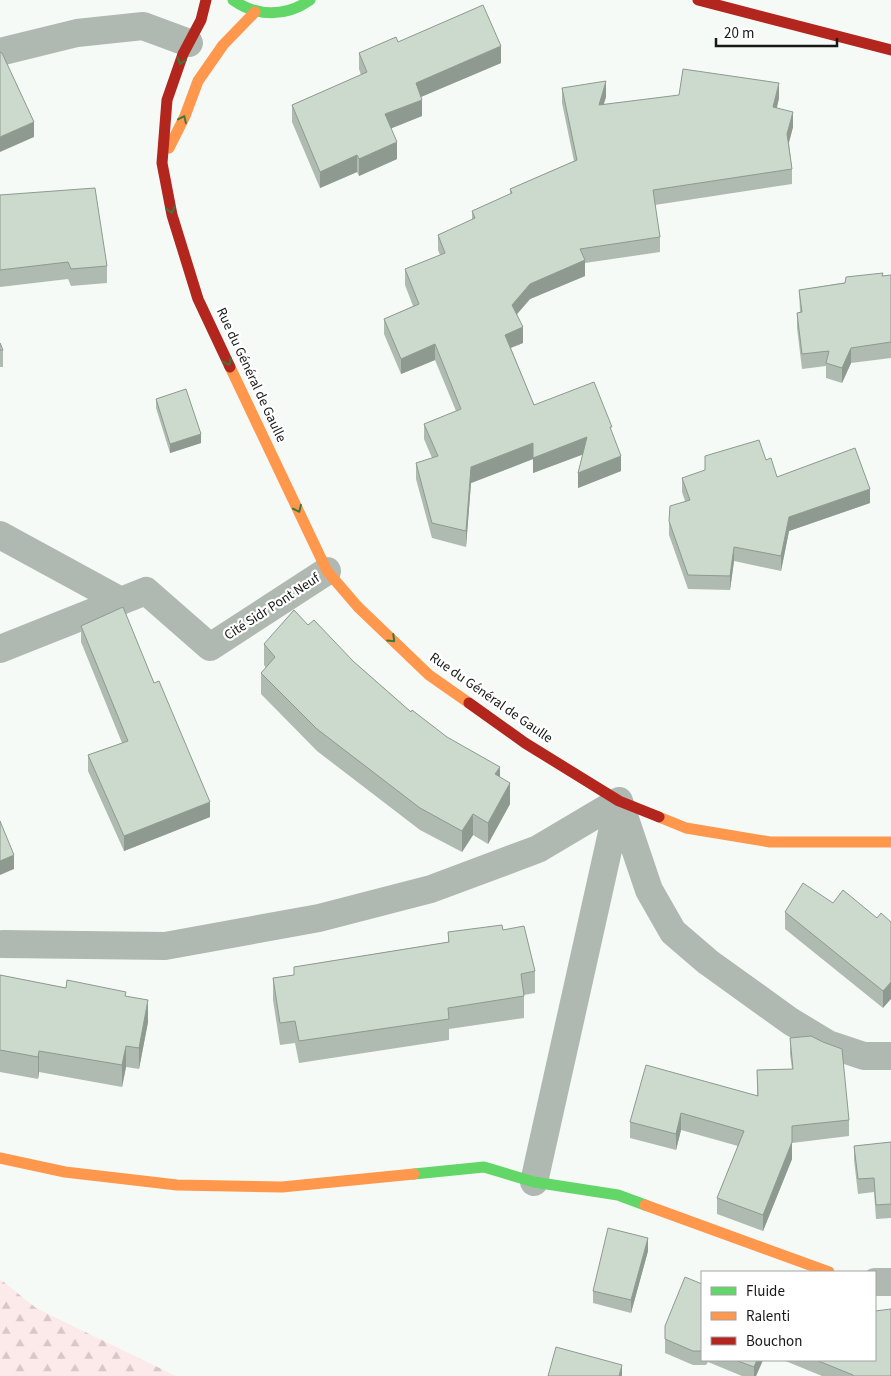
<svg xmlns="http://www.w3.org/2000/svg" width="891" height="1376" viewBox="0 0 891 1376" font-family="'Source Sans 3',sans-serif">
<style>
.forest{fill:url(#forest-firs)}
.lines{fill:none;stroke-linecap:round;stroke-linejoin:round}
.street{stroke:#b0b9b1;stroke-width:28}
.fast{stroke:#63d668;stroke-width:11}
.slow{stroke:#ff974d;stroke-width:11}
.jam{stroke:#b3261e;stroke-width:11}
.wall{fill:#afbbb0}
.shaded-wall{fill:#8e9990}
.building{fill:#cbdacd;stroke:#8e9990}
.oneway{stroke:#3d7740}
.labels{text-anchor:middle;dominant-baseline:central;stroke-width:4.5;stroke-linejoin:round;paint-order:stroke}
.street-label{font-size:14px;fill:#171817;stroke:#fff}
</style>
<defs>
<pattern id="forest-firs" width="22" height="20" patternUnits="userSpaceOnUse" patternTransform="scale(1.25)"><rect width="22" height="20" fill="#fbeae9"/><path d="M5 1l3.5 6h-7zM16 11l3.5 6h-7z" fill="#d6c8c7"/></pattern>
</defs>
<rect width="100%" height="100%" fill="#f6faf7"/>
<path class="forest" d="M 0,1279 L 36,1308 L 176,1376 L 0,1376 Z"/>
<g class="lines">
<path class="street" d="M 0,52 L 77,33 L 143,26 L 189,43
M 0,535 L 121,601
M 0,649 L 146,591 L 210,647 L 327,571
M 619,801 L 649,890 L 673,932 L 708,962 L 790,1021 L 828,1044 L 864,1056 L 891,1056
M 3,944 L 165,946 L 319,918 L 431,889 L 538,849 L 619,801
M 534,1182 L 619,801
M 875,1282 L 891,1282"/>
<path class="fast" d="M 233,0 C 257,17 286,17 310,0
M 414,1174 L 484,1167 L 534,1182 L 618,1195 L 645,1205"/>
<path class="slow" d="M 169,148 L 185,116 L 198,81 L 223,45 L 255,12
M 230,367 L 327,571 L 358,607 L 429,675 L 469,703
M 659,817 L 686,828 L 770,842 L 891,842
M 0,1158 L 65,1172 L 177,1185 L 282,1187 L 414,1174
M 645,1205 L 829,1272"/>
<path class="jam" d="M 206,0 L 201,20 L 183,54 L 167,100 L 162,163 L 172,215 L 198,299 L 230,367
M 698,0 L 891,50
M 469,703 L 525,743 L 619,801 L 659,817"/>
</g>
<path class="wall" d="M 398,42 L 501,63 L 421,97 L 422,116 L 391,128 L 397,159 L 359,176 L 357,172 L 320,188 L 292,122 L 292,105 L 361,75 L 359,69 L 359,53 Z
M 562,88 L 606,97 L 603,104 L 779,98 L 777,108 L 793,127 L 789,143 L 792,169 L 792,184 L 655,205 L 660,237 L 660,252 L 585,263 L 585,276 L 530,299 L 517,314 L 523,343 L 511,348 L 534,405 L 612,434 L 621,471 L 578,488 L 583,454 L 533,473 L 533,459 L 471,483 L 466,547 L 432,538 L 416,479 L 416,463 L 432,458 L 424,439 L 424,424 L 456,411 L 435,360 L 401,374 L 384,334 L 384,319 L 413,306 L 405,285 L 405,269 L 440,255 L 438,250 L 438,235 L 472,220 L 472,211 L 510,194 L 510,189 L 574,161 L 562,103 Z
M 0,195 L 107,266 L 107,283 L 71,286 L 68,279 L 0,287 Z
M 891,275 L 891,358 L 851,363 L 842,383 L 826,378 L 826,366 L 802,369 L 797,328 L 797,313 L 800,312 L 799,290 Z
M 0,343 L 3,350 L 3,367 L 0,367 Z
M 156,399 L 201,443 L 170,453 L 156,408 Z
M 766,460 L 777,477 L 870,503 L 789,531 L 781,571 L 734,561 L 730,590 L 688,589 L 669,535 L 669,521 L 685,501 L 682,492 L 682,478 Z
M 308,625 L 353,661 L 411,712 L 500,777 L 510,804 L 488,844 L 473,835 L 462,852 L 420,830 L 317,751 L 261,694 L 261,673 L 266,668 L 264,665 L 264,644 Z
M 81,626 L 210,817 L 124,851 L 88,771 L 88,755 L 122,743 L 81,642 Z
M 833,903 L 877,918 L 891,922 L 883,1008 L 785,929 L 785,912 Z
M 503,930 L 535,971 L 535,993 L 524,995 L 524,1018 L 449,1029 L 449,1040 L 299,1063 L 295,1043 L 280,1045 L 273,1000 L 273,978 L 294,975 L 294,967 L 448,942 L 448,932 Z
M 0,975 L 66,988 L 126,996 L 148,1022 L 139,1069 L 126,1067 L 122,1087 L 39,1072 L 38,1079 L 0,1072 Z
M 790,1038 L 849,1120 L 849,1136 L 792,1143 L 792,1159 L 763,1231 L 717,1214 L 717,1198 L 738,1146 L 681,1130 L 676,1150 L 630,1138 L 630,1122 L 757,1096 L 757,1070 L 792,1069 L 790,1054 Z
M 891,1142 L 891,1218 L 876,1219 L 874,1192 L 858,1194 L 854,1160 L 854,1146 Z
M 648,1251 L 631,1313 L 593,1303 L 593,1291 Z
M 702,1284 L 702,1360 L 763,1360 L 756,1376 L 742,1376 L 708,1362 L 706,1365 L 693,1365 L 665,1353 L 665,1326 Z
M 783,1360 L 875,1360 L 891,1376 L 822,1376 Z"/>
<path class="shaded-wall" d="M 501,46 L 501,63 L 416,99 L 416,83 Z
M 606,81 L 606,97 L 599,120 L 599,105 Z
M 779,83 L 779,98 L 773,122 L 773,107 Z
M 422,100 L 422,116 L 385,131 L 385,114 Z
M 793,112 L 793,127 L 787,149 L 787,134 Z
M 34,122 L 34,137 L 0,152 L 0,137 Z
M 397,142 L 397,159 L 359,176 L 359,159 Z
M 357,155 L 357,172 L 320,188 L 320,172 Z
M 585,260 L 585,276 L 530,299 L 512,320 L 512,305 L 530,284 Z
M 523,327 L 523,343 L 505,350 L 505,335 Z
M 435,344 L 435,360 L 401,374 L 401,359 Z
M 851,348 L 851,363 L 842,383 L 842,368 Z
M 201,434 L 201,443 L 170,453 L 170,444 Z
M 587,437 L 587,453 L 533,473 L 533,458 Z
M 533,443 L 533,459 L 471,483 L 466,547 L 466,531 L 471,467 Z
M 621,456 L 621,471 L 578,488 L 578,473 Z
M 870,489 L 870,503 L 789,531 L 781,571 L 781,556 L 789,517 Z
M 734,547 L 734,561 L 730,590 L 730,576 Z
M 500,767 L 500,788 L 495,774 Z
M 510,783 L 510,804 L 488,844 L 488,823 Z
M 210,802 L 210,817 L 124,851 L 124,836 Z
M 473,814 L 473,835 L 462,852 L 462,831 Z
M 14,855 L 14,869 L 0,875 L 0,861 Z
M 891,982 L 891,999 L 883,1008 L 883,991 Z
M 148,1000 L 148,1022 L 139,1069 L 139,1048 Z
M 126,1046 L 126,1067 L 122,1087 L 122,1065 Z
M 39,1051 L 39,1072 L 38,1079 L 38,1057 Z
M 681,1113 L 681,1130 L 676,1150 L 676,1134 Z
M 792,1142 L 792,1159 L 763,1231 L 763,1215 Z
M 648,1238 L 648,1251 L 631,1313 L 631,1300 Z
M 757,1360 L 763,1360 L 756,1376 L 754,1376 L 754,1367 Z
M 622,1365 L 622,1376 L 619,1376 Z"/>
<path class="building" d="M 483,5 L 501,46 L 416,83 L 422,100 L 385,114 L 397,142 L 359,159 L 357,155 L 320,172 L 292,105 L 367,72 L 359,53 L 396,37 L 398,42 Z
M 0,52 L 2,53 L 34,122 L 0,137 Z
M 683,69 L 779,83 L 773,107 L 793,112 L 787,134 L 792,169 L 653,190 L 660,237 L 580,249 L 585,260 L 530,284 L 512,305 L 523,327 L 505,335 L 534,405 L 594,382 L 612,427 L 610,427 L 621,456 L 578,473 L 587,437 L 533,458 L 533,443 L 471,467 L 466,531 L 432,523 L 416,463 L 438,456 L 424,424 L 461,409 L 435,344 L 401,359 L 384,319 L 419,304 L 405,269 L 445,253 L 438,235 L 475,218 L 472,211 L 512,193 L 510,189 L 577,160 L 562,88 L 606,81 L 599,105 L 679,95 Z
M 95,188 L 107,266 L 71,269 L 68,262 L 0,270 L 0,195 Z
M 883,273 L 882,276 L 891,275 L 891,342 L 851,348 L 842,368 L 826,363 L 829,351 L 802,354 L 797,313 L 802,312 L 799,290 L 845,283 L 846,277 Z
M 0,343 L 3,350 L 0,350 Z
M 186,389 L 201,434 L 170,444 L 156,399 Z
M 759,440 L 766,460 L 771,458 L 777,477 L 855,448 L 870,489 L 789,517 L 781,556 L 734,547 L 730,576 L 688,575 L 669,521 L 670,506 L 690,500 L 682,478 L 705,470 L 705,456 Z
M 123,607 L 154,683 L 159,681 L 210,802 L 124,836 L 88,755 L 128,741 L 81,626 Z
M 294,610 L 308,625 L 314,620 L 353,661 L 411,712 L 412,710 L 447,737 L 500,767 L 495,774 L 510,783 L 488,823 L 473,814 L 462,831 L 420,808 L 317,729 L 261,673 L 275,657 L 264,644 Z
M 0,821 L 14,855 L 0,861 Z
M 803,883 L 833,903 L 843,890 L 877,918 L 881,913 L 891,922 L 891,982 L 883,991 L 785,912 Z
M 502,925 L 503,930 L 524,926 L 535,971 L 521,974 L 524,996 L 448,1008 L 449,1019 L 299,1041 L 295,1021 L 280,1023 L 273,978 L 294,975 L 294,967 L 449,942 L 448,932 Z
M 0,975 L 66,988 L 67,980 L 126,992 L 125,996 L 148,1000 L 139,1048 L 126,1046 L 122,1065 L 39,1051 L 38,1057 L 0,1050 Z
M 811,1036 L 823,1042 L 842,1049 L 849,1120 L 792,1126 L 792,1142 L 763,1215 L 717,1198 L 744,1131 L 681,1113 L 676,1134 L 630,1122 L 646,1065 L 758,1096 L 757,1070 L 793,1069 L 790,1038 Z
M 891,1142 L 891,1204 L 876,1205 L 874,1178 L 858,1179 L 854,1146 Z
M 608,1228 L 648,1238 L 631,1300 L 593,1291 Z
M 685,1277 L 702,1284 L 702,1351 L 693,1351 L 665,1339 L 665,1326 Z
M 891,1309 L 891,1376 L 853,1376 L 853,1375 L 816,1360 L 875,1360 L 875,1311 Z
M 556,1347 L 622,1365 L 619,1376 L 548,1376 Z
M 735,1360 L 757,1360 L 754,1367 Z"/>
<defs><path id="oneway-chevron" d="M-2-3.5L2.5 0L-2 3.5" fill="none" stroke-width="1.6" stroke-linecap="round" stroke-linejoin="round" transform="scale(1.25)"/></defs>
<g class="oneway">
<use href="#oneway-chevron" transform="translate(181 61) rotate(110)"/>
<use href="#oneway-chevron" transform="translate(183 119) rotate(-65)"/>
<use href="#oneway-chevron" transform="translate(171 210) rotate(77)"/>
<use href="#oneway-chevron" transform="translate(228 362) rotate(65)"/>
<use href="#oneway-chevron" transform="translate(298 509) rotate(65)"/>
<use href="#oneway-chevron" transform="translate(392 639) rotate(44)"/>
</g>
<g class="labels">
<g class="street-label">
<text transform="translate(251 375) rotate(65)">Rue du Général de Gaulle</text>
<text transform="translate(272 607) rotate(-33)">Cité Sidr Pont Neuf</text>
<text transform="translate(491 698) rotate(35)">Rue du Général de Gaulle</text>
</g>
</g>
<rect x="701" y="1271" width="175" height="90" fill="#ffffff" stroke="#a2a3a2"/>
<rect x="711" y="1287" width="25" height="8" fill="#63d668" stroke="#a2a3a2"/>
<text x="746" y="1296" font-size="15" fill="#171817">Fluide</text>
<rect x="711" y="1312" width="25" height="8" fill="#ff974d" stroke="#a2a3a2"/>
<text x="746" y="1321" font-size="15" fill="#171817">Ralenti</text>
<rect x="711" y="1337" width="25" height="8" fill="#b3261e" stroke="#a2a3a2"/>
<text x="746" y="1346" font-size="15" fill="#171817">Bouchon</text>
<path d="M716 38v8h121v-8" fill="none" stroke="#171817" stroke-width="2.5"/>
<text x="724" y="38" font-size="15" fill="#171817" stroke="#ffffff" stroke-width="4" paint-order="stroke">20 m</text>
</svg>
